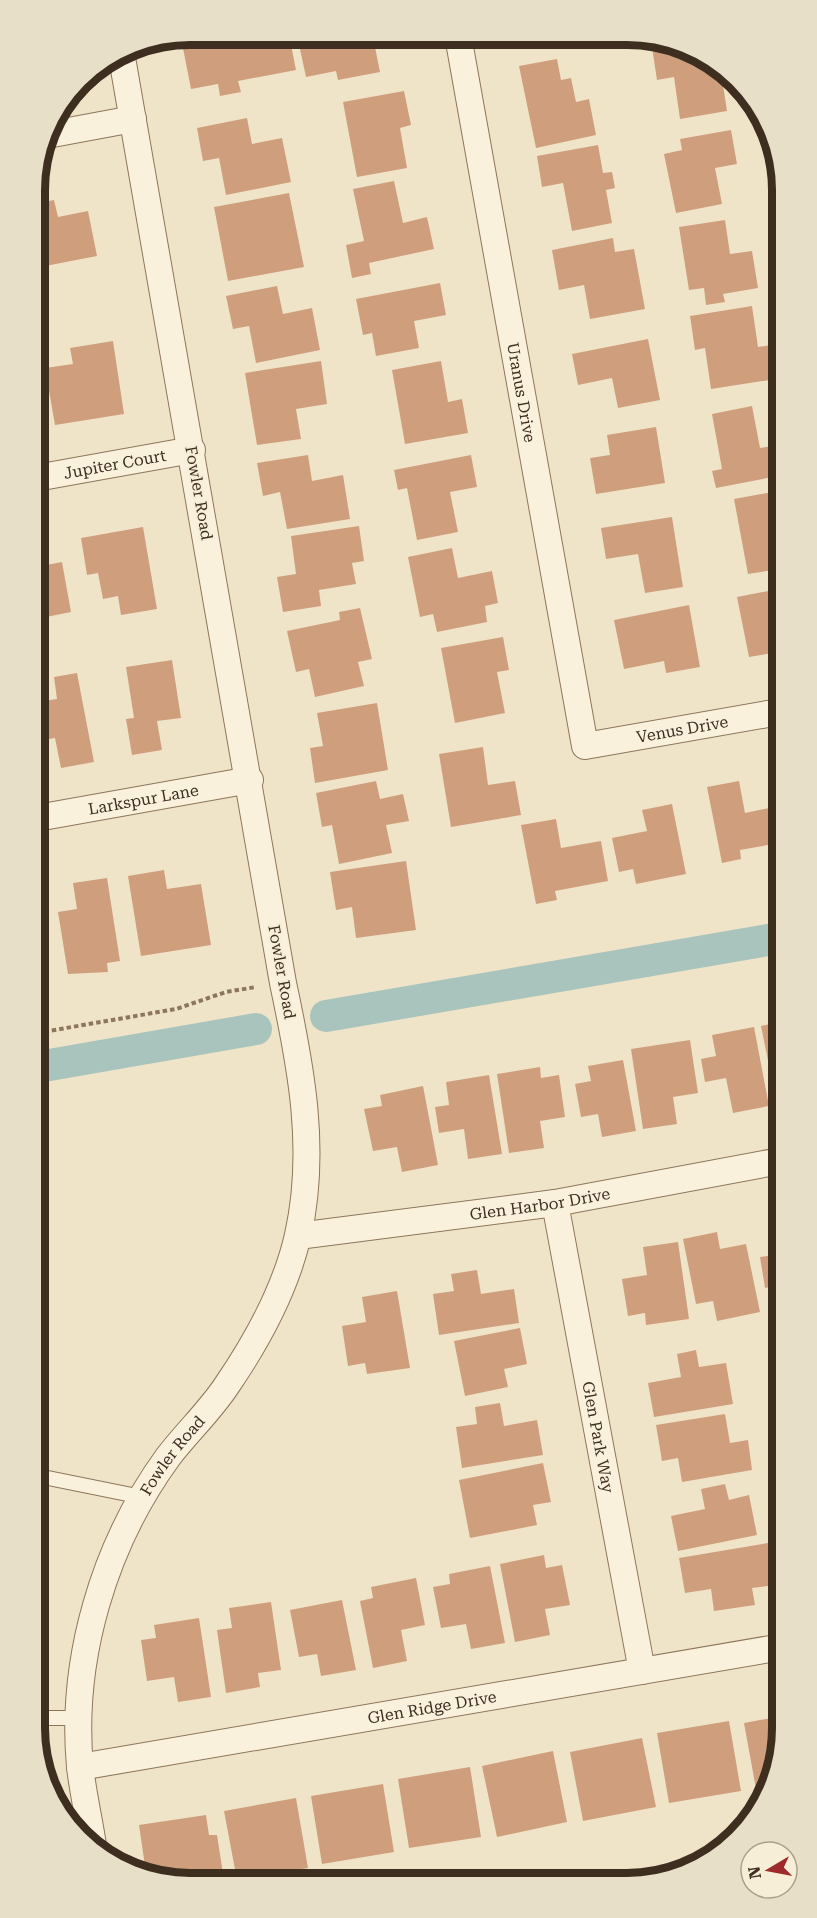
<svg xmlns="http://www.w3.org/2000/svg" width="817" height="1918" viewBox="0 0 817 1918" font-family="'Roboto Serif',serif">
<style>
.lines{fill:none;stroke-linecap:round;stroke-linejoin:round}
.canal{stroke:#a9c4bc;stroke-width:32}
.building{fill:#cf9f7d}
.lane-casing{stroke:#8d765c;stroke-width:16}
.street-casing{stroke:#8d765c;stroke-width:28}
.path{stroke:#8d765c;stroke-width:4;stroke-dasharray:4.5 3;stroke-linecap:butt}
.lane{stroke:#faf1dc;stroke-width:14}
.street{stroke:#faf1dc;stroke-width:26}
.labels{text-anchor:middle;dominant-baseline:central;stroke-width:4.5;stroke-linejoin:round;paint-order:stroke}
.street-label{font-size:16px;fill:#3d2e20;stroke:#f7eed8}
.rim{fill:none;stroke:#3d2e20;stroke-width:8}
</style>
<rect width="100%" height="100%" fill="#f0e4c8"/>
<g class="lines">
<path class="canal" d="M 326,1016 L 780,938
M 38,1067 L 256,1029"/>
</g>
<path class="building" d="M 249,35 L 289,35 L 296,70 L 238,81 L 241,92 L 220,96 L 218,84 L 191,89 L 183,48 Z
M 297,35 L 396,36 L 398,42 L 375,47 L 380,72 L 338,80 L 336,71 L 306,77 Z
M 515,37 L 573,37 L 573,38 L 518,48 Z
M 661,40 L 721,72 L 727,111 L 680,119 L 674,77 L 657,80 L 651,41 Z
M 557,59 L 561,80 L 571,78 L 576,102 L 589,99 L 596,135 L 536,148 L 519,66 Z
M 404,91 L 411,125 L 400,128 L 407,168 L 357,177 L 343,102 Z
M 247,118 L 252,144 L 282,138 L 291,182 L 226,195 L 219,158 L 203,161 L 197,128 Z
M 731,130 L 737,164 L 715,168 L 722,204 L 676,213 L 664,154 L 682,150 L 680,139 Z
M 598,145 L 603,173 L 612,172 L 615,188 L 606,190 L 612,223 L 572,231 L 563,183 L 542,187 L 537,156 Z
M 394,181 L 403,223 L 427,217 L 434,249 L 369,263 L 371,274 L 352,278 L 346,245 L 364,241 L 353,189 Z
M 289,193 L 304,267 L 228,281 L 214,207 Z
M 54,200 L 58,217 L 88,211 L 97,256 L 35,268 L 35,204 Z
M 725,220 L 730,254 L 752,251 L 758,288 L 723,294 L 725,302 L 706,305 L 704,288 L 689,290 L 679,227 Z
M 613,238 L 615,252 L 634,249 L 645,309 L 590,319 L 584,285 L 559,290 L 552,250 Z
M 440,283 L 446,315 L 414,321 L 419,348 L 376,356 L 372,333 L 363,335 L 356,299 Z
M 277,286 L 283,314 L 312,308 L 320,350 L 256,363 L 249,326 L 233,329 L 226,296 Z
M 752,306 L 758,347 L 771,345 L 776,379 L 711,389 L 705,348 L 695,350 L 690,316 Z
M 648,339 L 660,400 L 618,408 L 612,378 L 578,385 L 572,354 Z
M 113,341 L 124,414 L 55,425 L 45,368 L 73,364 L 70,348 Z
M 321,361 L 327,404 L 296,409 L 301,439 L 257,445 L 245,373 Z
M 441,361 L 448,402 L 462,399 L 468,433 L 405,444 L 392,370 Z
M 752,406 L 760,448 L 778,445 L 778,476 L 716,488 L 712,471 L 722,469 L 712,414 Z
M 656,427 L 665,483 L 596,494 L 590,458 L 610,455 L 607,435 Z
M 308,455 L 312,481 L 343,475 L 350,519 L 287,529 L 280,492 L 263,496 L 257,463 Z
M 471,455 L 477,487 L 450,492 L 458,532 L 417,540 L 407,488 L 398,490 L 394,470 Z
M 778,491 L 779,569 L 748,574 L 734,499 Z
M 672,517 L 683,587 L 645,593 L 638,554 L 606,559 L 601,528 Z
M 359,526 L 364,561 L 352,563 L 356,584 L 319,590 L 321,606 L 283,612 L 277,577 L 296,574 L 291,536 Z
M 143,527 L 157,609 L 121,615 L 118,596 L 103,599 L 98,573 L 87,575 L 81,538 Z
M 452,548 L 458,578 L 492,571 L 498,603 L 485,606 L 487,622 L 437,632 L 433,614 L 420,617 L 408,557 Z
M 62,562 L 71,612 L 36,619 L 36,567 Z
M 779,589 L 779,652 L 749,657 L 737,597 Z
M 689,605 L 700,667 L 666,673 L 664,661 L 624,669 L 614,620 Z
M 360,608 L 372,659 L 358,662 L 364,686 L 315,697 L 309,669 L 296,672 L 287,631 L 340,620 L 339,612 Z
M 503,637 L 509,670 L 497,672 L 505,713 L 455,723 L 441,648 Z
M 172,660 L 181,718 L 157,721 L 162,750 L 132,755 L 126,719 L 134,718 L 126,667 Z
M 77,673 L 94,762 L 61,768 L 55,738 L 37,741 L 36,702 L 57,699 L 54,677 Z
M 377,703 L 388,770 L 315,783 L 310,748 L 323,746 L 317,713 Z
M 483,747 L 488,785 L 515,781 L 521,815 L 451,827 L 439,754 Z
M 376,781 L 380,799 L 403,794 L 409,821 L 386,825 L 392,853 L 339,864 L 332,825 L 322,827 L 316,793 Z
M 739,781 L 745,813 L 779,806 L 779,843 L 740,850 L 741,859 L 722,863 L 707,787 Z
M 672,804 L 686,874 L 636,884 L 633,869 L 619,872 L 612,838 L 647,831 L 642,810 Z
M 556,819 L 561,848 L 601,841 L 608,881 L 555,891 L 557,900 L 536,904 L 521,825 Z
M 406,861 L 416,930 L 356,938 L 352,907 L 336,910 L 330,872 Z
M 164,870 L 167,889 L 201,884 L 211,945 L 141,956 L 128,876 Z
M 107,878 L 120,961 L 107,963 L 108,972 L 68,974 L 58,912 L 77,909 L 73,883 Z
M 780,1022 L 780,1105 L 777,1105 L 761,1026 Z
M 754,1027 L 769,1106 L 733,1113 L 726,1078 L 705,1082 L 701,1059 L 716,1056 L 712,1035 Z
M 690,1040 L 698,1093 L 673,1097 L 677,1124 L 643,1129 L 631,1049 Z
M 623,1060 L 636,1131 L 602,1137 L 598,1114 L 581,1117 L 575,1084 L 591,1081 L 588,1066 Z
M 540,1067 L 541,1078 L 559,1075 L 565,1117 L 540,1121 L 544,1148 L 509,1153 L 497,1074 Z
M 489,1075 L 502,1154 L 468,1159 L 464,1129 L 439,1133 L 435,1107 L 449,1105 L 446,1082 Z
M 423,1086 L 438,1165 L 402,1172 L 397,1147 L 373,1151 L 364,1109 L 382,1106 L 380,1095 Z
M 717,1232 L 720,1249 L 746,1244 L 760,1312 L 717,1321 L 713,1301 L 696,1304 L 683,1239 Z
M 678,1242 L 689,1319 L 646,1325 L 645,1313 L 628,1316 L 622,1279 L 647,1275 L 643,1247 Z
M 781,1254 L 781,1285 L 765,1288 L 760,1257 Z
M 477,1270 L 481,1294 L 514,1289 L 519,1323 L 439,1335 L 433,1294 L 454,1291 L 451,1274 Z
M 397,1291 L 410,1368 L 367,1374 L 365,1363 L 348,1366 L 342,1326 L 366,1322 L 362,1297 Z
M 520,1328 L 527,1364 L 504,1369 L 508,1387 L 465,1396 L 454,1341 Z
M 781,1332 L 781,1361 L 778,1361 L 774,1333 Z
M 696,1350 L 699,1367 L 726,1363 L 733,1404 L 654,1417 L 648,1383 L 681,1377 L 677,1354 Z
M 500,1403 L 504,1426 L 537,1420 L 543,1455 L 462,1468 L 456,1427 L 477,1424 L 475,1407 Z
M 725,1414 L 730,1443 L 748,1440 L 752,1470 L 682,1482 L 678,1458 L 662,1461 L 656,1425 Z
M 543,1463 L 551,1502 L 533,1505 L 537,1525 L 470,1538 L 459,1480 Z
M 725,1484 L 729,1500 L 749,1495 L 757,1535 L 678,1551 L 671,1516 L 705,1509 L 701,1489 Z
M 768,1543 L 775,1585 L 752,1588 L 755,1605 L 714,1611 L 711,1589 L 685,1593 L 679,1558 Z
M 544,1555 L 546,1568 L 562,1565 L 570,1605 L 545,1609 L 550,1635 L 515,1642 L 500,1564 Z
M 490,1566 L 505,1643 L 471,1649 L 466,1624 L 441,1628 L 433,1587 L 450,1584 L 449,1574 Z
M 416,1578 L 425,1625 L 401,1630 L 407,1661 L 373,1668 L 360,1601 L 373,1598 L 371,1587 Z
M 342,1600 L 356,1670 L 321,1676 L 317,1654 L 299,1657 L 290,1610 Z
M 271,1602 L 281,1670 L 258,1673 L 260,1687 L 226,1693 L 217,1630 L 232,1628 L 229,1608 Z
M 199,1618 L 211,1697 L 178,1702 L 174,1677 L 147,1681 L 141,1640 L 156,1638 L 154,1625 Z
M 782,1716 L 782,1737 L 771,1787 L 756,1789 L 744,1723 Z
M 729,1721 L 741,1791 L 669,1803 L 657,1733 Z
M 642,1738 L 656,1807 L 583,1821 L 570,1752 Z
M 553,1751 L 567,1822 L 497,1837 L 482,1766 Z
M 470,1767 L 481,1837 L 409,1848 L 398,1779 Z
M 383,1784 L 394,1852 L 322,1864 L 311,1796 Z
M 296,1798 L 308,1868 L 237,1880 L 224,1811 Z
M 206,1815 L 209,1835 L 217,1835 L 224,1880 L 160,1881 L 146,1873 L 139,1825 Z"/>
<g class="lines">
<defs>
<path id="lane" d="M 39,1479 L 48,1478 L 142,1497
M 40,1718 L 79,1718"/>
<g id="street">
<path id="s1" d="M 458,36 L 585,746 L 779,712"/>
<path d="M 47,135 L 133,119"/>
<path id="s2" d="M 36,478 L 192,450"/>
<path id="s3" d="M 37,818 L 250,780"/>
<path id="s4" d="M 555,1203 L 642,1671"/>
<path id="s5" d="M 298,1236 L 555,1203 L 780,1161"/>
<path id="s6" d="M 80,1767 L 782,1647"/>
<path id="s7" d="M 93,1845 C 89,1819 83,1793 80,1767 C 70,1659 104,1545 168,1457 C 187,1432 210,1411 227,1385 C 257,1341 286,1288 298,1235 C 317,1150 301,1067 283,983 L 121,52"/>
</g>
</defs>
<use href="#lane" class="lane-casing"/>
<use href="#street" class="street-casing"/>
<path class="path" d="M 37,1033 L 176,1009 L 226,992 L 256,987"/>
<use href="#lane" class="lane"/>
<use href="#street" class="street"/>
</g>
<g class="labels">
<g class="street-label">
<text stroke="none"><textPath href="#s1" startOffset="362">Uranus Drive</textPath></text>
<text stroke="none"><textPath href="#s2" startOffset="80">Jupiter Court</textPath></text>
<text transform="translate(199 493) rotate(80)">Fowler Road</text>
<text stroke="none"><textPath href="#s1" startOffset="820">Venus Drive</textPath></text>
<text stroke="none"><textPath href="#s3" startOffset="108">Larkspur Lane</textPath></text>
<text transform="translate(282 972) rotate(80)">Fowler Road</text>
<text stroke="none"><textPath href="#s5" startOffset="244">Glen Harbor Drive</textPath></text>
<text stroke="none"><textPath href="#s4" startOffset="238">Glen Park Way</textPath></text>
<text stroke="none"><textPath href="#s7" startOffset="412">Fowler Road</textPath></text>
<text stroke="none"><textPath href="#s6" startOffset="357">Glen Ridge Drive</textPath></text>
</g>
</g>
<path d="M0 0H817V1918H0ZM190 45H627A145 145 0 0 1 772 190V1728A145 145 0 0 1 627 1873H190A145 145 0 0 1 45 1728V190A145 145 0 0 1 190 45Z" fill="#e8dfc9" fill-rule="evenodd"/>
<path class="rim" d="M190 45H627A145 145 0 0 1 772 190V1728A145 145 0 0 1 627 1873H190A145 145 0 0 1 45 1728V190A145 145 0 0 1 190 45Z"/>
<g transform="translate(769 1870) rotate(260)"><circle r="28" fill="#f7eed8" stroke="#ada18e" stroke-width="1.5"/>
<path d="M0-4.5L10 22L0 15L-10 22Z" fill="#9e2a2b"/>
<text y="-9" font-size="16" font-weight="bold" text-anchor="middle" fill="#3d2e20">N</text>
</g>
</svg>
